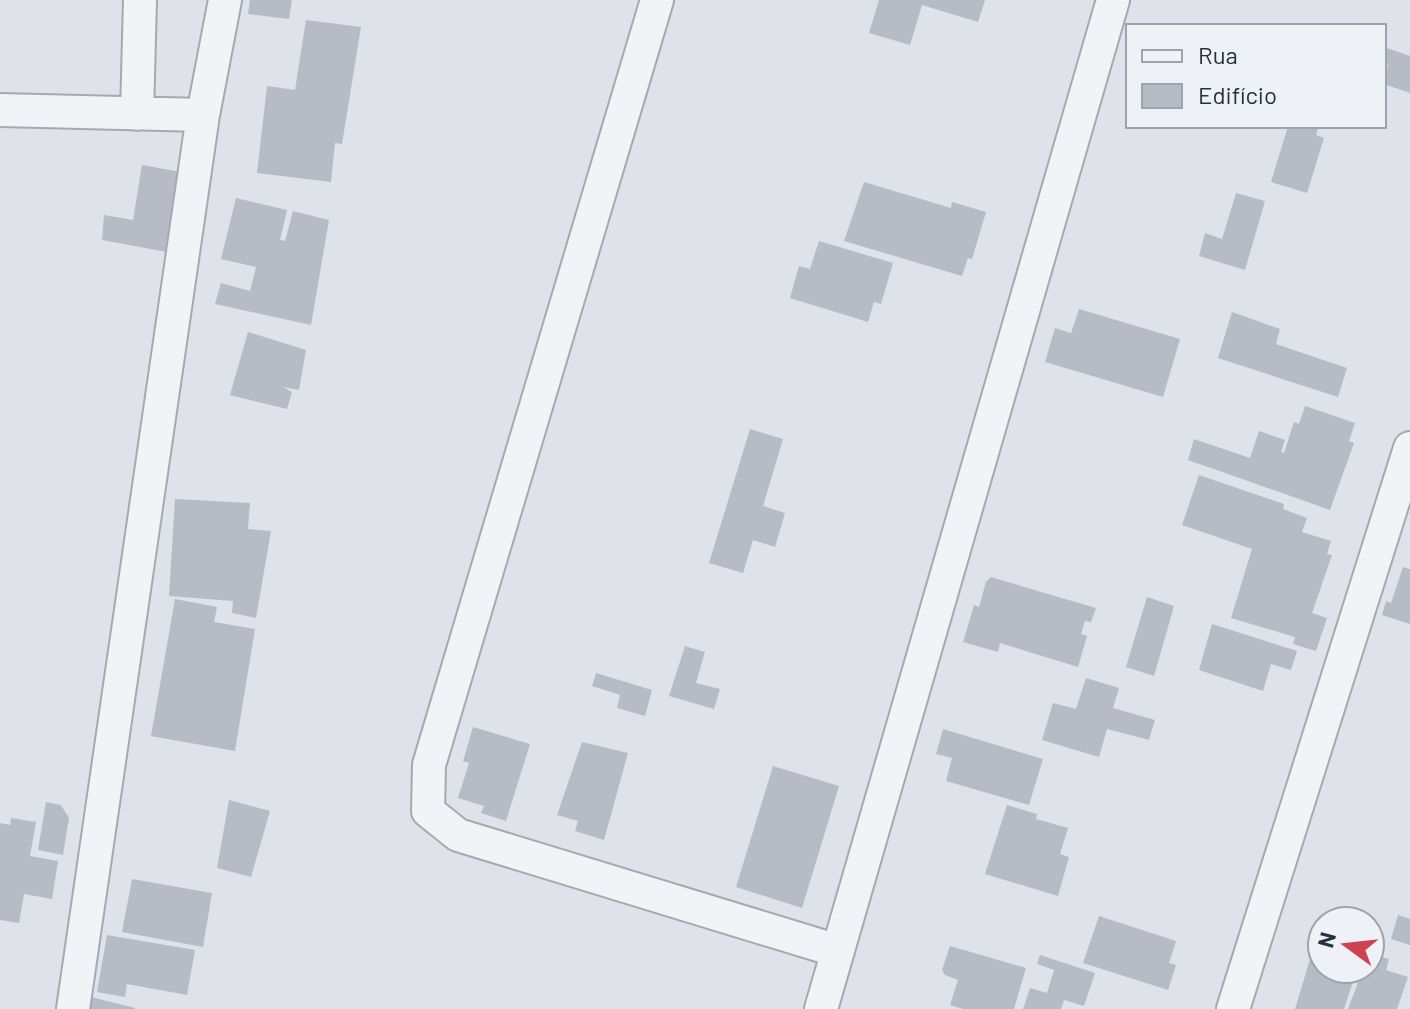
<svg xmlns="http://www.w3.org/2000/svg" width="1410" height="1009" viewBox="0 0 1410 1009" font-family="Barlow,sans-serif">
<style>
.building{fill:#b6bbc5}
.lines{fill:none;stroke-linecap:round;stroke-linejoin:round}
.minor-casing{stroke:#a4a9b2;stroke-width:36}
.minor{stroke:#f2f3f7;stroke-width:32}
</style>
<rect width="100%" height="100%" fill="#dfe2e8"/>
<path class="building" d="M 250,0 L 292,0 L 289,19 L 248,14 Z
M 879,0 L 985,0 L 978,22 L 922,5 L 910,45 L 869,33 Z
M 306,20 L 361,27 L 342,144 L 335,143 L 331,182 L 257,173 L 267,86 L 295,90 Z
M 1384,47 L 1410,56 L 1410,93 L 1384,84 L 1388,64 L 1384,63 Z
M 1288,126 L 1319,126 L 1316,135 L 1324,138 L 1307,193 L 1271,182 Z
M 142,165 L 181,172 L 167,252 L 102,240 L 104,215 L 133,220 Z
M 864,182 L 951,208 L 952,202 L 986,212 L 972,259 L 968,258 L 962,276 L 844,241 Z
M 1236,193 L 1265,201 L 1245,270 L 1199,256 L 1205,233 L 1222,239 Z
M 236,198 L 287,210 L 280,240 L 285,241 L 293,211 L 329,220 L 311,325 L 215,304 L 221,283 L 250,291 L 256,267 L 221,259 Z
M 819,241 L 893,263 L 881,304 L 874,302 L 868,322 L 790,298 L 799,266 L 810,269 Z
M 1079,309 L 1180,339 L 1163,397 L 1045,362 L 1055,328 L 1071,333 Z
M 1232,312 L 1280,329 L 1276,344 L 1347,368 L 1338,397 L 1218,358 Z
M 248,332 L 306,350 L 299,390 L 283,387 L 292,392 L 287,409 L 230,395 Z
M 1305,406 L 1355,423 L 1349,441 L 1354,443 L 1330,510 L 1188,460 L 1194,439 L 1250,458 L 1259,431 L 1285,440 L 1281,452 L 1284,453 L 1294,422 L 1299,424 Z
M 750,429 L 783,439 L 763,506 L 785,513 L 775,547 L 753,540 L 743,573 L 709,563 Z
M 1199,475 L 1284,504 L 1283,509 L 1307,518 L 1302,532 L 1331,541 L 1327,554 L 1332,555 L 1312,613 L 1327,618 L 1316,651 L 1293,644 L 1295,637 L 1231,618 L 1252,549 L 1182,525 Z
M 175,499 L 250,503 L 248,529 L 271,531 L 256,618 L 232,613 L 233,601 L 169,596 Z
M 1403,567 L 1410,569 L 1410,624 L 1382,615 L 1386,601 L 1391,603 Z
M 991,577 L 1096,608 L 1091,622 L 1085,621 L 1081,634 L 1087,636 L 1078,667 L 1000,643 L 998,652 L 963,642 L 974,605 L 979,607 L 986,582 Z
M 1147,597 L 1174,606 L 1154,676 L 1126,667 Z
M 175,599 L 217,607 L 214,622 L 255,629 L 235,751 L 151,736 Z
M 1212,624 L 1297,651 L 1291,670 L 1271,664 L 1263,691 L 1199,670 Z
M 685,646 L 705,652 L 696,683 L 720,689 L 714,709 L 669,696 Z
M 596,673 L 652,690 L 645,716 L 617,708 L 620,695 L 592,686 Z
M 1086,678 L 1119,688 L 1113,708 L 1155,720 L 1149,740 L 1107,729 L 1099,757 L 1042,740 L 1053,703 L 1076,709 Z
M 473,727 L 530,744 L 506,821 L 481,813 L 484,806 L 458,798 L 469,763 L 463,761 Z
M 943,729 L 1043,759 L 1029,805 L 946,781 L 952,758 L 936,754 Z
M 582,742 L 628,753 L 604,840 L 575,831 L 578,821 L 557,815 Z
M 773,766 L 839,786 L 802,908 L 736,887 Z
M 229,800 L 270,811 L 251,877 L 217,868 Z
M 46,802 L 61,805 L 69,818 L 63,855 L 38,850 Z
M 1007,805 L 1037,814 L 1036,819 L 1068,828 L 1060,854 L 1069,857 L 1058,896 L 985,874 Z
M 11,818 L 36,822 L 30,856 L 58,861 L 52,899 L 24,894 L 19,923 L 0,920 L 0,823 L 10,825 Z
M 132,879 L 212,893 L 203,947 L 122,932 Z
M 1398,915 L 1410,919 L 1410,945 L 1391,939 Z
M 1099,916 L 1176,941 L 1169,963 L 1176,965 L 1168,990 L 1083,963 Z
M 107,935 L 195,950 L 187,995 L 127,984 L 125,997 L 97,992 Z
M 950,946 L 1026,968 L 1014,1009 L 963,1009 L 950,1005 L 958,980 L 945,975 L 942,970 Z
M 1314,946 L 1322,949 L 1322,969 L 1357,969 L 1344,1009 L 1295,1009 Z
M 1370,954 L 1389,959 L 1386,970 L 1408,977 L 1397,1009 L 1348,1009 L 1363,969 L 1370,969 Z
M 1040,955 L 1095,973 L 1084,1006 L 1064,1000 L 1061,1009 L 1023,1009 L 1030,988 L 1047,993 L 1054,970 L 1037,964 Z
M 87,996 L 135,1008 L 135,1009 L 84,1009 Z"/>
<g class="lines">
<defs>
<path id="minor" d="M 657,0 L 429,765 L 428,811 L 458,835 L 838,951
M 0,110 L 203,115
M 137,114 L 140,0
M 73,1009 L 203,115 L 225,0
M 821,1009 L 1113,0
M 1233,1009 L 1410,448"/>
</defs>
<use href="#minor" class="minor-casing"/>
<use href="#minor" class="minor"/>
</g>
<rect x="1126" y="24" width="260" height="104" fill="#eef1f6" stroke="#9fa3ad" stroke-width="2"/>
<rect x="1142" y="50" width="40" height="12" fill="#f2f3f7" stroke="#9fa3ad" stroke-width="2"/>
<text x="1198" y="64" font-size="24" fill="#282f40">Rua</text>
<rect x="1142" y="84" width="40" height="24" fill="#b6bbc5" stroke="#9fa3ad" stroke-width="2"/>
<text x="1198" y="104" font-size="24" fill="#282f40">Edifício</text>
<g transform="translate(1346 945) rotate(285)"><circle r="38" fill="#eef1f6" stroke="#9fa3ad" stroke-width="2"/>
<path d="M0-6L14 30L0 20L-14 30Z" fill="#d04152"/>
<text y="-12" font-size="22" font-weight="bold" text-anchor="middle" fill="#282f40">N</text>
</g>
</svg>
